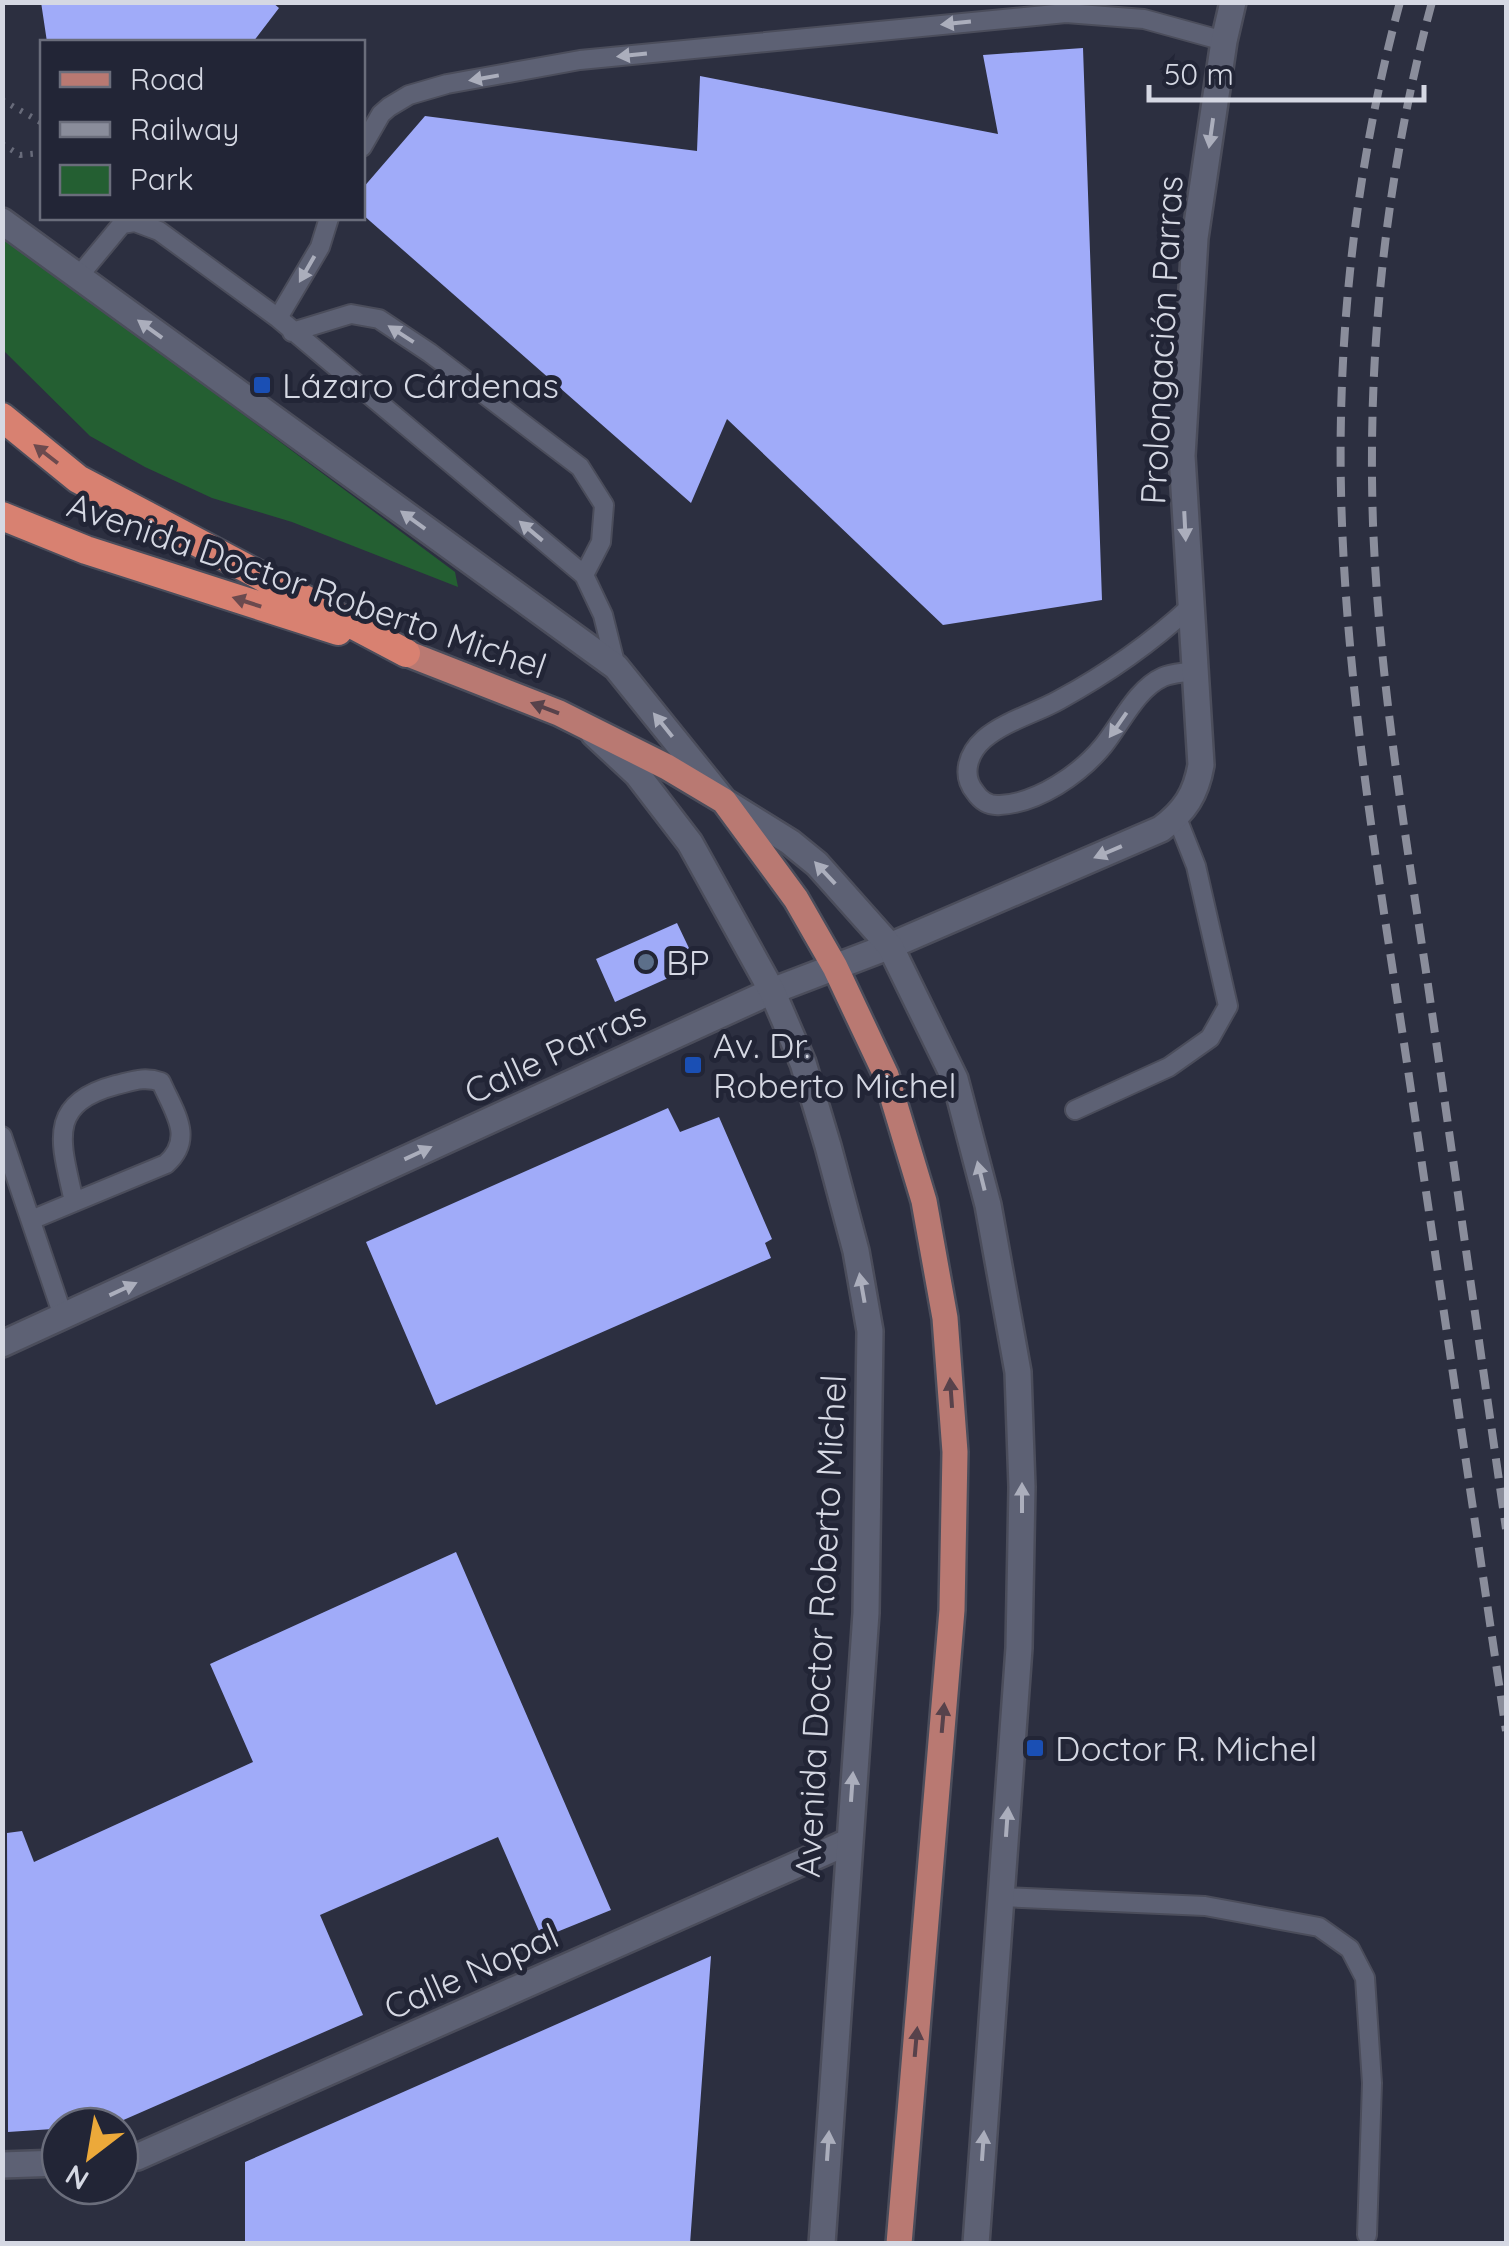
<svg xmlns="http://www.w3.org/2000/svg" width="1509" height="2246" viewBox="0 0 1509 2246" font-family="Quicksand,sans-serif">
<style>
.green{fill:#245f32}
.building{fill:#a0abf9}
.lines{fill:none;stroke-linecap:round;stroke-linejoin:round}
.service-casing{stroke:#4b4d5b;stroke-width:22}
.minor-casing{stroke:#4b4d5b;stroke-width:30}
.secondary-casing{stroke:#4b4d5b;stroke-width:30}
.primary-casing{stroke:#4b4d5b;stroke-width:30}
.trunk-casing{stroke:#4b4d5b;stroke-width:32}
.path{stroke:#686b7a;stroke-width:6;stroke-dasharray:2.5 8;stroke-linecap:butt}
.service{stroke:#5d6174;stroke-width:18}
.minor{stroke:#5d6174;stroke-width:25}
.secondary{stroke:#5d6174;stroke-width:25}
.primary{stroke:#b97972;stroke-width:25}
.trunk{stroke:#d88171;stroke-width:28}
.rail{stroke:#8a8d9b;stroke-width:8;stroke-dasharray:20 10;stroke-linecap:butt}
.oneway{fill:#abaebc}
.oneway2{fill:#6b4a4e}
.oneway3{fill:#57424b}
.transit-dot{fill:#1a4fb4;stroke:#222536;stroke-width:4}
.service-dot{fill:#5c6f8a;stroke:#222536;stroke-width:4}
.labels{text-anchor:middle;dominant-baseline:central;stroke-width:10;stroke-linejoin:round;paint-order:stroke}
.street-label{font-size:35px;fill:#d5d8e3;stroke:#222536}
.poi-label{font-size:35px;fill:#d5d8e3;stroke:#222536;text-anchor:start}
</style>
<rect width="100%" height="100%" fill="#2c2f40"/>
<path class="green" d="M 2,235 L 455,572 L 458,587 L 292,522 L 212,498 L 145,467 L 90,436 L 3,350 Z"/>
<path class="building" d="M 41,2 L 272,2 L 279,8 L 253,42 L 47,42 Z
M 1083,48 L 1102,600 L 943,625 L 727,419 L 691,503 L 362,214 L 362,189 L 425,116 L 697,151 L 700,76 L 998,134 L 983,55 Z
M 677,923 L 697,965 L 615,1002 L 596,959 Z
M 668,1108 L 680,1132 L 719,1117 L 772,1239 L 765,1243 L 771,1258 L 436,1405 L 366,1242 Z
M 456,1552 L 611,1910 L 542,1938 L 498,1837 L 320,1915 L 363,2015 L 112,2125 L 8,2132 L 7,1833 L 22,1831 L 34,1862 L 253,1762 L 210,1664 Z
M 711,1956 L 690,2244 L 245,2244 L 245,2162 Z"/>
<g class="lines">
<defs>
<path id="service" d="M 362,147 L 381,114 L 389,107 L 409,95 L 447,84 L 580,60 L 1066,13 L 1144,19 L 1224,41
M 78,277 L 122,224 L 135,222 L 159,231 L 278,318 L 584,575 L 603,615 L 616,667
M 278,318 L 320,247 L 329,218
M 292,332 L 351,314 L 379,319 L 430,353 L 580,467 L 604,505 L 601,542 L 584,575
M 1190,607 C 1151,643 1105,675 1059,700 C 1036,713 1005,721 984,739 C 968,753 961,775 975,792 C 981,801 989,806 1000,805 C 1038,803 1080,774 1103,746 C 1121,724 1136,689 1163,677 C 1172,673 1184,673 1193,671
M 1075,1110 L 1169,1067 L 1210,1038 L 1228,1006 L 1196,866 L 1177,818
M 2,1136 L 63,1316
M 31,1220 L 166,1164 C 195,1138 174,1112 161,1082 C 144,1076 133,1081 116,1085 C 44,1104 62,1145 74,1202
M 1002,1897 L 1205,1906 L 1319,1927 L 1350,1949 L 1365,1978 L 1372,2083 L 1367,2235"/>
<path id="minor" d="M 2,1344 L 772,991 L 890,946 L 1161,829 C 1185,811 1196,794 1201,765 L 1182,456 L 1195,238 L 1224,41 L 1233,2
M 120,2159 L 137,2157 L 164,2145 L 848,1842
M 2,2165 L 60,2163"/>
<path id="secondary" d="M 2,221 L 616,667 L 724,801 L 790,842 L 817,864 L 890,946 L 955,1079 L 988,1205 L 1018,1372 L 1022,1487 L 1019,1648 L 976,2244
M 594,734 L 637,774 L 690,843 L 772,991 L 803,1063 L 828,1146 L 856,1251 L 870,1331 L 866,1613 L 822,2244"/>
<path id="primary" d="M 406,653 L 559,713 L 667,767 L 724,801 L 796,899 L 835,967 L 886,1075 L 924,1201 L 945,1318 L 955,1452 L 952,1610 L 899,2244"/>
<path id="trunk" d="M 2,417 L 78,479 L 406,653
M 2,516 L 86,550 L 338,631"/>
</defs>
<use href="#service" class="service-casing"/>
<use href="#minor" class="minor-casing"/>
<use href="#secondary" class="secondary-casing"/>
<use href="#primary" class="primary-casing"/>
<use href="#trunk" class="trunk-casing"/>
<path class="path" d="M 2,100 L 42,123
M 2,144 L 20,155 L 42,153"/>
<use href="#service" class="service"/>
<use href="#minor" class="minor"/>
<use href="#secondary" class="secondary"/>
<use href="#primary" class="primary"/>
<use href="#trunk" class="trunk"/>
<path class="rail" d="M 1400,2 C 1354,171 1335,349 1342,524 C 1349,705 1380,884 1407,1063 C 1440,1286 1473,1509 1506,1731
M 1432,2 C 1386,172 1367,349 1373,524 C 1379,678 1405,832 1428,985 C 1454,1166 1480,1348 1506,1529"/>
</g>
<defs><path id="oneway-solid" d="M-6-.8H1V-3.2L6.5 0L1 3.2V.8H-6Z" transform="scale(2.5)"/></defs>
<g class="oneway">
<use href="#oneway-solid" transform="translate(956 23) rotate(174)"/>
<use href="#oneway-solid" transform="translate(632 55) rotate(174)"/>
<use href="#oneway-solid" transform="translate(484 78) rotate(170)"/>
<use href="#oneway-solid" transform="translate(1211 133) rotate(98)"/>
<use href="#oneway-solid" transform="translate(307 269) rotate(120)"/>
<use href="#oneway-solid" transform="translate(150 329) rotate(-144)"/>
<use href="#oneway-solid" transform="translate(401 334) rotate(-147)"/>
<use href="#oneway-solid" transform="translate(413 520) rotate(-144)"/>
<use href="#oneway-solid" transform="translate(1185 526) rotate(87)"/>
<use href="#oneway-solid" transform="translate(531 531) rotate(-140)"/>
<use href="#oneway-solid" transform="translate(663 725) rotate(-129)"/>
<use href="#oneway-solid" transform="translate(1118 725) rotate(125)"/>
<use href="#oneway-solid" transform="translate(1108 852) rotate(157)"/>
<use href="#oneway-solid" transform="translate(825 873) rotate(-133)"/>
<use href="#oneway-solid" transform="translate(418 1153) rotate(-25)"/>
<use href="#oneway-solid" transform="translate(981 1176) rotate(-104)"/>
<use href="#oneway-solid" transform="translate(862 1288) rotate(-100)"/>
<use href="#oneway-solid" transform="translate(123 1289) rotate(-25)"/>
<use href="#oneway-solid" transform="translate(1022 1498) rotate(-90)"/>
<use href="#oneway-solid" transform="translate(852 1787) rotate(-86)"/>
<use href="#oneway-solid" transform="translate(1007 1822) rotate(-86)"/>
<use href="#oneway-solid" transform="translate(828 2146) rotate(-86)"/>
<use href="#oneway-solid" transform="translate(983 2146) rotate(-86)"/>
</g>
<g class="oneway2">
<use href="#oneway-solid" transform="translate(46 454) rotate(-142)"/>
<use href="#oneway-solid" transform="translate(247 602) rotate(-162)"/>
</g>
<g class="oneway3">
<use href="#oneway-solid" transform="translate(545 708) rotate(-159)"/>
<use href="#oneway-solid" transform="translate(951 1393) rotate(-94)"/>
<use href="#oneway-solid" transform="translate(943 1718) rotate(-85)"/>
<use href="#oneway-solid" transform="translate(916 2042) rotate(-85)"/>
</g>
<g class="transit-dot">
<rect x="252" y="375" width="20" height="20" rx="5"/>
<rect x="683" y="1055" width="20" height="20" rx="5"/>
<rect x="1025" y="1738" width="20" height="20" rx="5"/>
</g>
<circle class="service-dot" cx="646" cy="962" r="10"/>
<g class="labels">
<g class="street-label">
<text transform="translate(1161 340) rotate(-87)">Prolongación Parras</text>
<text transform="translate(307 585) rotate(19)">Avenida Doctor Roberto Michel</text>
<text transform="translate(555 1052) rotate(-25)">Calle Parras</text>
<text transform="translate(820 1626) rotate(-87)">Avenida Doctor Roberto Michel</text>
<text transform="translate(471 1971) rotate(-24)">Calle Nopal</text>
</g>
<g class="poi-label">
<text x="282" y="385">Lázaro Cárdenas</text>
<text x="666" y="962">BP</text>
<text x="713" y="1045">Av. Dr.<tspan x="713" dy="40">Roberto Michel</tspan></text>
<text x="1055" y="1748">Doctor R. Michel</text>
</g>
</g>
<rect width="1509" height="2246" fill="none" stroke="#d5d8e3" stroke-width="10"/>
<rect x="40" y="40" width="325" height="180" fill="#222536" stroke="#6a6d7b" stroke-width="2.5"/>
<rect x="60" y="72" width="50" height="15" fill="#b97972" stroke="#6a6d7b" stroke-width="2.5"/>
<text x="130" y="90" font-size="30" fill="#d5d8e3">Road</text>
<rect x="60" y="122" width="50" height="15" fill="#8a8d9b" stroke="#6a6d7b" stroke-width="2.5"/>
<text x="130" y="140" font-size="30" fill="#d5d8e3">Railway</text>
<rect x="60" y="165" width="50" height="30" fill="#245f32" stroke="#6a6d7b" stroke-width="2.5"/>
<text x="130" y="190" font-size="30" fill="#d5d8e3">Park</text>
<g transform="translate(90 2156) rotate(211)"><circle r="48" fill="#222536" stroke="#6a6d7b" stroke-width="2.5"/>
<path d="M0-8L18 38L0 25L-18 38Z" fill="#eca93a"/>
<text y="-15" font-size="28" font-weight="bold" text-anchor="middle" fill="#d5d8e3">N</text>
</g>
<path d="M1149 85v15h275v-15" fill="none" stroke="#d5d8e3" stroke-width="5"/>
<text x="1164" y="85" font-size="30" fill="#d5d8e3" stroke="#222536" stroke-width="8" paint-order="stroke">50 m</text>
</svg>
